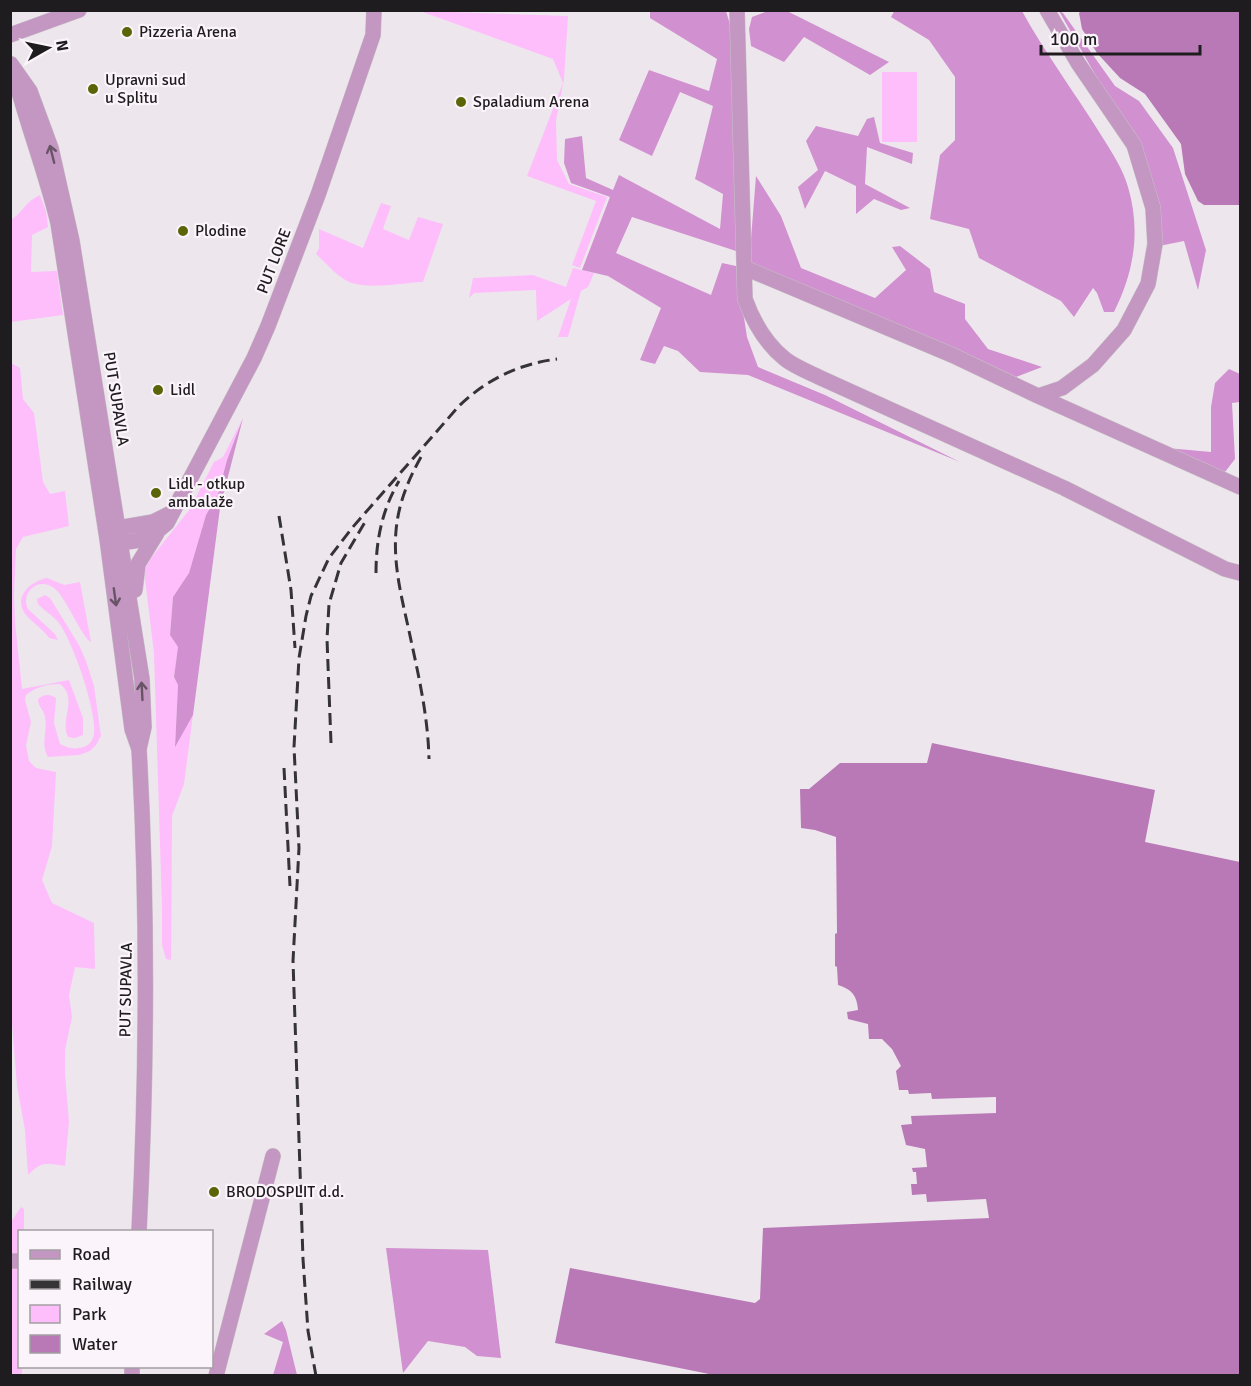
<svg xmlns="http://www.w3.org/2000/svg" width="1251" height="1386" viewBox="0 0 1251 1386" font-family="Signika,sans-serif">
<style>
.green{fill:#febdfb}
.forest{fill:#d190cf}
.water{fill:#b979b7}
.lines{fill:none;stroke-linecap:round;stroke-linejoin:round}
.minor-casing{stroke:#c8c2c8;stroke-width:16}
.minor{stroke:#c397c1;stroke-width:15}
.rail{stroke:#353335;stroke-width:3;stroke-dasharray:12 6;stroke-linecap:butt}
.oneway{stroke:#685367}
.poi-dot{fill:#596507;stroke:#fbf4fa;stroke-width:2}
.labels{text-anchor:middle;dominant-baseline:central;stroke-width:4.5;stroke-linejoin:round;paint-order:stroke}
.poi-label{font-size:16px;fill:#1e1c1e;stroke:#fbf4fa;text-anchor:start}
.street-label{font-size:16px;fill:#1e1c1e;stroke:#fbf4fa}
</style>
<rect width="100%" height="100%" fill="#ede7ed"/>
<path class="green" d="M 420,11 L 568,16 L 564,79 L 556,121 L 557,160 L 569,184 L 607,197 L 580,268 L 572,265 L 596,201 L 527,176 L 563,83 L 553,59 Z
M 882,72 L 917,72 L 917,142 L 882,142 Z
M 40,195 L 46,211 L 48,227 L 32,235 L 31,272 L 57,271 L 63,315 L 11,322 L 11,220 C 24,211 25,202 40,195 Z
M 381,203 L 391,206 L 383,229 L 409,240 L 418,217 L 443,224 L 423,282 C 403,283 371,289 352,283 C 339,279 326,263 316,254 L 319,248 L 319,229 L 363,248 Z
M 573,268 L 594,273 L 588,287 L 581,291 L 568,337 L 558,337 L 571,299 L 537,321 L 536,290 L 474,293 L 469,298 L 473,278 L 533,275 L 566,287 Z
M 11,363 L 20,368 L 23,399 L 34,413 L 43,482 L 50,494 L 65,491 L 69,526 L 23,537 L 16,549 L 14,594 L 15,622 L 22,689 L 69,680 L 83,718 L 83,735 L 75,738 L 68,737 C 59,719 79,699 60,684 C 47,684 36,687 26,695 L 25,700 L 31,722 L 26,745 L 29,761 L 36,768 L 56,772 L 52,846 L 42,880 L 52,903 L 94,923 L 95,969 L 75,967 L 69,995 L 72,1017 L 65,1050 L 65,1074 L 69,1122 L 65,1166 C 46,1163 42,1161 28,1175 L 25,1130 L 17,1086 L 10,998 Z
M 243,418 L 227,460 L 218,494 L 206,515 L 189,573 L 173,597 L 170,635 L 178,647 L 174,677 L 178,685 L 175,746 L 193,715 L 184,784 L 172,816 L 171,960 L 166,959 L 162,945 L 162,908 L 154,653 L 144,571 L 151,558 L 190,509 L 214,462 L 223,457 Z
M 47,578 L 64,585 L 80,582 L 91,642 C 81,637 67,598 54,588 C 38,576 20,593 28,609 L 55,634 L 58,640 L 49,638 C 43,629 33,623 26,615 C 12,597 31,581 47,578 Z
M 45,595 L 50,598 L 79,645 L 86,661 L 94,686 L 101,736 L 96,745 L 90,751 L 79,755 L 48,757 C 40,744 48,732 45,717 C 44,710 38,707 38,699 C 44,694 50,694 56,698 L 54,723 L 60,744 C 67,748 75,750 83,747 C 89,746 93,740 94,734 C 97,711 73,642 59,623 C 53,615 44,611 38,604 L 37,599 Z
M 21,1207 L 24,1209 L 24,1231 L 20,1232 L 19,1256 L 11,1255 L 11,1222 Z
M 10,1266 L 19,1266 L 20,1366 L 22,1367 L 22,1375 L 11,1375 Z"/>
<path class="forest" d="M 895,10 L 1022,11 C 1045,53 1075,93 1101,135 C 1111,151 1123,169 1128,187 C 1141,231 1134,272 1114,312 L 1104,312 L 1097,293 L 1093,288 L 1074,317 L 1061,301 L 979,258 L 969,229 L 930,219 L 940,155 L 955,140 L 955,77 L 929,40 L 891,17 Z
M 650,11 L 726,11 L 731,28 L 740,230 L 736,251 L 632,217 L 616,253 L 711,295 L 722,263 L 736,266 L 747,337 L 758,367 L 825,395 L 960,462 L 748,375 L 700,372 L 678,351 L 664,346 L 655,364 L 640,360 L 661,308 L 608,276 L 582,270 L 610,197 L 571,183 L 564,163 L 565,139 L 582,136 L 586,178 L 613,190 L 619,175 L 720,229 L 723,194 L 695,179 L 713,106 L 680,92 L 652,156 L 619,140 L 649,70 L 709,91 L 717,59 L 650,18 Z
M 768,11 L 787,11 L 889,62 L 870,75 L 804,37 L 784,62 L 751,46 L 749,29 L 752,17 Z
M 1059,11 L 1063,13 L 1115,86 L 1139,101 L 1173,148 L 1206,250 L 1198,290 L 1184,241 L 1159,246 L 1158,202 L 1101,85 Z
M 874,117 L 880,143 L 913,153 L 912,164 L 867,147 L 865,184 L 910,208 L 901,210 L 874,199 L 856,214 L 856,186 L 825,171 L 805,209 L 798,187 L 818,170 L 806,141 L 816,126 L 858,136 L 867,119 Z
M 756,176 L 781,216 L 801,268 L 875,298 L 906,270 L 892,247 L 900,246 L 930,269 L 934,292 L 965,304 L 965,319 L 988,349 L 1042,367 L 1016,377 L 813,289 L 749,264 Z
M 1229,369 L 1240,374 L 1240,402 L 1232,403 L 1235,459 L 1225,472 L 1167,448 L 1211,452 L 1211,407 L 1215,383 Z
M 243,418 L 220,508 L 193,715 L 175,747 L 178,685 L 174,677 L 178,647 L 170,635 L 173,597 L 189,573 L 206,515 L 218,494 L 227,460 Z
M 386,1248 L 488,1250 L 501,1358 L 477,1356 L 465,1347 L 428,1341 L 403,1373 Z
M 282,1321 L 286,1330 L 297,1375 L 273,1375 L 283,1342 L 264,1334 Z"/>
<path class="water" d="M 1081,11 L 1240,11 L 1240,205 L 1204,205 L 1198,201 L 1185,174 L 1181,144 L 1145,94 L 1120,78 L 1097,53 L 1082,29 L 1079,13 Z
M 932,743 L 1155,790 L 1145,842 L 1240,862 L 1240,1375 L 719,1376 L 555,1343 L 570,1268 L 755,1303 L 760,1299 L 763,1228 L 989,1218 L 986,1199 L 927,1202 L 926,1194 L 912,1195 L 911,1184 L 917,1184 L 916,1172 L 913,1172 L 912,1168 L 927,1167 L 925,1149 L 906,1145 L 901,1125 L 912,1124 L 911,1116 L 996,1113 L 996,1097 L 932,1099 L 931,1093 L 909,1094 L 908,1090 L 899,1090 L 896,1071 L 901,1066 L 892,1049 L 882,1039 L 869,1039 L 868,1024 L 848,1019 L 847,1012 L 858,1010 C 857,996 852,989 838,985 L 837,967 L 835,966 L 835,934 L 837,933 L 836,837 L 815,830 L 801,828 L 800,789 L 809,789 L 840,763 L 927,763 Z"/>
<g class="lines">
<defs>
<path id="minor" d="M 737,10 L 745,299 C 753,321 766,344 785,359 C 795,367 811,373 823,379 L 1064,488 L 1225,569 L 1240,573
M 10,35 L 79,10
M 11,64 L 30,91 L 51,148 L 72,241 L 142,679 L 144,727 L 139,749 C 148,909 147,1071 139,1232
M 14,74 C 27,124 46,173 58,223 L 107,539 L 132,729 L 139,749
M 745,268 L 952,355 L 1038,396 L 1062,388 L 1093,365 L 1124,330 L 1148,284 L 1155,244 L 1153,208 L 1134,145 L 1078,63 L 1047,10
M 1038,396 L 1240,487
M 109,534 L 118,528 L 153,522 L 171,513
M 110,540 C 133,546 151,538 167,523 L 254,358 L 268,326 L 318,195 L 373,35 L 374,10
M 135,590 L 138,564 L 157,533
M 10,1261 L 20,1261
M 132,1376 L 132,1366
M 216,1376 L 273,1156"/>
</defs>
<use href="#minor" class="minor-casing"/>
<use href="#minor" class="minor"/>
<path class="rail" d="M 421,457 C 408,480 398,505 396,531 C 393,565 402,599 409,631 C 418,673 428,715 429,759
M 279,516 L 291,590 L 295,648
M 376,573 C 376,540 382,510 399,481
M 331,743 L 327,639 L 329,604 L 341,563 L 365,522
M 284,768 L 290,886
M 316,1376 L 308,1331 L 303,1259 L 293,961 L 299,848 L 294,747 L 299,658 L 306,616 L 311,596 L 329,558 L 352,528 L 459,406 C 487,379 519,364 557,359"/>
</g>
<defs><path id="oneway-shaft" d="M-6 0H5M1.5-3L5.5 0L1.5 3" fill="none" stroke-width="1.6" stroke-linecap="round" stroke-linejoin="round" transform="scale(1.5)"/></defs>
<g class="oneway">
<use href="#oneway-shaft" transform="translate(52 154) rotate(-104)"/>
<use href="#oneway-shaft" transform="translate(115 597) rotate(82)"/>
<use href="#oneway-shaft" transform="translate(142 691) rotate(-93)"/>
</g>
<g class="poi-dot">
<circle cx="127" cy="32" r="6"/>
<circle cx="93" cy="89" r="6"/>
<circle cx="461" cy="102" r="6"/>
<circle cx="183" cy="231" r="6"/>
<circle cx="158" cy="390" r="6"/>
<circle cx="156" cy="493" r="6"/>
<circle cx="214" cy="1192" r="6"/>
</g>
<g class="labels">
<g class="poi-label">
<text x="139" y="32">Pizzeria Arena</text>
<text x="105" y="80">Upravni sud<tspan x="105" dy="18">u Splitu</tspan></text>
<text x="473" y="102">Spaladium Arena</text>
<text x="195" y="231">Plodine</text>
<text x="170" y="390">Lidl</text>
<text x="168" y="484">Lidl - otkup<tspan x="168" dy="18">ambalaže</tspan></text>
<text x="226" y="1192">BRODOSPLIT d.d.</text>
</g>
<g class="street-label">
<text transform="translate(274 261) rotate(-69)">PUT LORE</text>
<text transform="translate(116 399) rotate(81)">PUT SUPAVLA</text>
<text transform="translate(126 990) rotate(-89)">PUT SUPAVLA</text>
</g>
</g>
<rect width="1251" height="1386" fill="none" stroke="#1e1c1e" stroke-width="24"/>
<rect x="18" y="1230" width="195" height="138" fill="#fbf4fa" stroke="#a39ea2" stroke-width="1.5"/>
<rect x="30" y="1250" width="30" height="9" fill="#c397c1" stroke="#a39ea2" stroke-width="1.5"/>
<text x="72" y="1260" font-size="18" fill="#1e1c1e">Road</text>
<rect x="30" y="1280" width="30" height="9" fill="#353335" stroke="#a39ea2" stroke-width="1.5"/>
<text x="72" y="1290" font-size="18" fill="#1e1c1e">Railway</text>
<rect x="30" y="1305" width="30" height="18" fill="#febdfb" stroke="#a39ea2" stroke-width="1.5"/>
<text x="72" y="1320" font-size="18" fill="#1e1c1e">Park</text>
<rect x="30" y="1335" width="30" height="18" fill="#b979b7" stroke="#a39ea2" stroke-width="1.5"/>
<text x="72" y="1350" font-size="18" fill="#1e1c1e">Water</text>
<g transform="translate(48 48) rotate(81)" stroke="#fbf4fa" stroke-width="4.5" paint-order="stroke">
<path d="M0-4.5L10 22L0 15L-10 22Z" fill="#1e1c1e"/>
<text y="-9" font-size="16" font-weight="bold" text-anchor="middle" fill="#1e1c1e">N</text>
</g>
<path d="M1041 45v9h159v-9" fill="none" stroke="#1e1c1e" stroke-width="3"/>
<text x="1050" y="45" font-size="18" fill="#1e1c1e" stroke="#fbf4fa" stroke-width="4.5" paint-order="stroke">100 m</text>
</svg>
